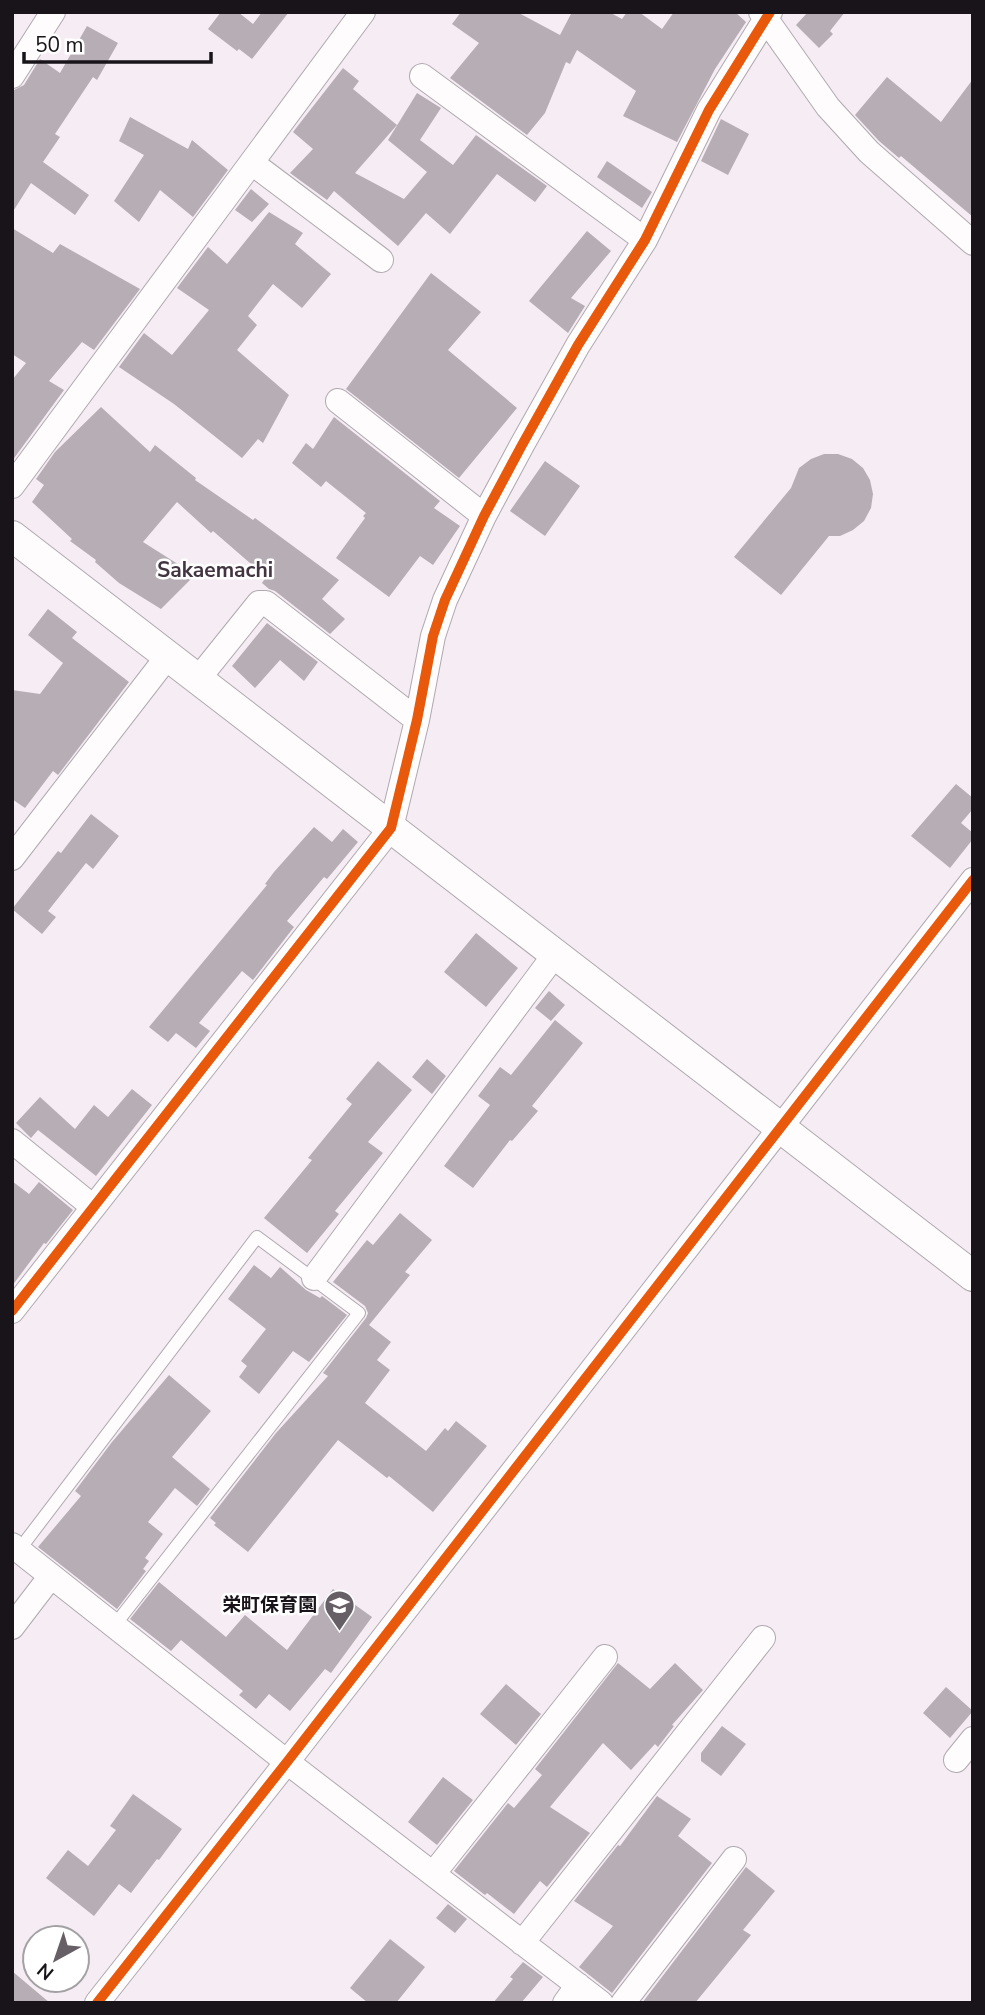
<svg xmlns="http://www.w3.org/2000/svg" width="985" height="2015" viewBox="0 0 985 2015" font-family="'Nunito Sans','Noto Sans JP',sans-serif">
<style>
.building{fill:#b6aeb4}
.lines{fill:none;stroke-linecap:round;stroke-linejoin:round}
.service-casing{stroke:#b0a9af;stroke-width:14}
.minor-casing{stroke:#b0a9af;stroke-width:26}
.tertiary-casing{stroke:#b0a9af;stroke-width:32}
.service{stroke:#fefcfd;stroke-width:12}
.minor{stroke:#fefcfd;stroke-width:24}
.tertiary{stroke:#fefcfd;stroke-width:30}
.cycleway-casing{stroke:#fff;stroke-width:15}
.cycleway{stroke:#e8590c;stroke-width:10}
.labels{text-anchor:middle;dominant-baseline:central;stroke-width:5;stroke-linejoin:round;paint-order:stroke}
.poi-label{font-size:19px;font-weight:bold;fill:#191419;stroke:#fff;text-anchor:end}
.neighbourhood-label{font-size:21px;font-weight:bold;fill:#423541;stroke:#fff}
</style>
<rect width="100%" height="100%" fill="#f5ecf4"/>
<path class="building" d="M 221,12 L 238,12 L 253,24 L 262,12 L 289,12 L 252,59 L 239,49 L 237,51 L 208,29 Z
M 461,12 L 517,12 L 560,35 L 572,12 L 609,12 L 622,19 L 627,12 L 639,12 L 662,29 L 674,12 L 735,12 L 746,22 L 715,69 L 677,142 L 623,116 L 636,91 L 577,50 L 570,64 L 566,62 L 545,113 L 527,135 L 450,78 L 479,43 L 452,24 Z
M 808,12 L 845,12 L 830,31 L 833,34 L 819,48 L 796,25 Z
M 87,26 L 118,43 L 97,80 L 93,77 L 55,134 L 60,137 L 43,162 L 89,195 L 75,215 L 31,183 L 12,213 L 12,91 L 24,85 L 40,59 L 60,73 Z
M 343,68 L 359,81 L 353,89 L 397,125 L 355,173 L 404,199 L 427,172 L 388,140 L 417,93 L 441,108 L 420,140 L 453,165 L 476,135 L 547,186 L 535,202 L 497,174 L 450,234 L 426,213 L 398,246 L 334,191 L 327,200 L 290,173 L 313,149 L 293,132 Z
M 887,77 L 941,122 L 973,79 L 973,217 L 901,156 L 899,158 L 879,141 L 855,115 Z
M 130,117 L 188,149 L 192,140 L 228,170 L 193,217 L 160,190 L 139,222 L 114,201 L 144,155 L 119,141 Z
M 721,119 L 749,134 L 728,175 L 701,161 Z
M 607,161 L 652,192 L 642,208 L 597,177 Z
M 251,189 L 269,204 L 252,222 L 235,210 Z
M 269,212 L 303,233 L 295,244 L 331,274 L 302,308 L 273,284 L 248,316 L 257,325 L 237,350 L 289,395 L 263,443 L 258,439 L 242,458 L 174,404 L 119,367 L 144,333 L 172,355 L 209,310 L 177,288 L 208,247 L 227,264 Z
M 12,228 L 53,253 L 60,244 L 140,289 L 94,350 L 82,342 L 49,381 L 64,390 L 12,461 L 12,380 L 26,363 L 12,354 Z
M 587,231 L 611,251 L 571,298 L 585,306 L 568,333 L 529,301 Z
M 431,273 L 481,312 L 448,350 L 517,408 L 459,478 L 346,389 Z
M 101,407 L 150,452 L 155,445 L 196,478 L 195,480 L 253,520 L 255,518 L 339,580 L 322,599 L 345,619 L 330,634 L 275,591 L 269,589 L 262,583 L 266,577 L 213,531 L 211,533 L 177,502 L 143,542 L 195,575 L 161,609 L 119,583 L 95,562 L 96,560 L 70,541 L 72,539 L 32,502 L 44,485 L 36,479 L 55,452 Z
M 334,417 L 440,501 L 434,508 L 460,526 L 433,565 L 420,556 L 389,597 L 336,558 L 365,518 L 363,516 L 366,513 L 326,481 L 321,487 L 292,463 L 306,443 L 313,449 Z
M 824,454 L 838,454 L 852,459 L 863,468 L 870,480 L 873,494 L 871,508 L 864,521 L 853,530 L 840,536 L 829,536 L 781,595 L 734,557 L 791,488 L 799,468 L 811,459 Z
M 545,461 L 580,486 L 545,536 L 510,511 Z
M 48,609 L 77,632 L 72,638 L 129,682 L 58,775 L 53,771 L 25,808 L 12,799 L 12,690 L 40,694 L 63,663 L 28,635 Z
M 267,623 L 318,662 L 304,681 L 280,660 L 255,688 L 232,666 Z
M 956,784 L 973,798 L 973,809 L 961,823 L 973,833 L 973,839 L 950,868 L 911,836 Z
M 91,814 L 119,836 L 93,869 L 86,863 L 48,911 L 56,917 L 42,934 L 12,909 L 58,851 L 61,853 Z
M 314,827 L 332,842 L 343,829 L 358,842 L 327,879 L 324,877 L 287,921 L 294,927 L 253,980 L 242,971 L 199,1023 L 210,1031 L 196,1048 L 176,1033 L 168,1042 L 149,1027 L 267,885 L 265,884 L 274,872 Z
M 476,933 L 518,968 L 486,1007 L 444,972 Z
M 549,991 L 565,1005 L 551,1021 L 535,1008 Z
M 555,1020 L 583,1043 L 532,1106 L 538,1111 L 512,1141 L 510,1140 L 473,1188 L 444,1166 L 490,1105 L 478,1096 L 500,1067 L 511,1075 Z
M 427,1059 L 446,1076 L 432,1094 L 412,1077 Z
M 378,1061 L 412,1090 L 368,1142 L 383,1153 L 335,1211 L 339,1214 L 307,1253 L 264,1218 L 312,1160 L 308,1158 L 352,1104 L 346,1099 Z
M 132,1089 L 152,1105 L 96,1176 L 38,1130 L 31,1138 L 16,1123 L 40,1097 L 75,1129 L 94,1105 L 108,1117 Z
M 12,1181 L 29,1194 L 39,1182 L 73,1210 L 46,1244 L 44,1243 L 12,1286 Z
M 400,1213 L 432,1240 L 405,1272 L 410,1275 L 369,1325 L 391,1342 L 377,1360 L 390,1370 L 365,1403 L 426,1451 L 445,1428 L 448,1431 L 456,1421 L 487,1446 L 433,1512 L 389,1476 L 387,1478 L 338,1440 L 248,1552 L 214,1525 L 216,1523 L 210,1518 L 276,1433 L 328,1376 L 323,1373 L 366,1318 L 368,1313 L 365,1306 L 333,1282 L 367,1240 L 373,1245 Z
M 254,1265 L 271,1278 L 280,1267 L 306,1290 L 320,1298 L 322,1296 L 347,1315 L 309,1362 L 293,1351 L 259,1394 L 239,1377 L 247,1366 L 241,1361 L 266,1329 L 228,1299 Z
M 169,1375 L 211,1411 L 172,1457 L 210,1489 L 197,1506 L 175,1488 L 148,1522 L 163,1534 L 145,1558 L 149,1561 L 143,1569 L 146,1571 L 117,1609 L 38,1547 L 81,1496 L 75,1491 L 112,1442 Z
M 159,1582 L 226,1637 L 245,1615 L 287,1650 L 333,1589 L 372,1617 L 331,1673 L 325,1669 L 290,1711 L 269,1694 L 256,1709 L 239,1695 L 243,1691 L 181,1640 L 171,1651 L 130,1619 Z
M 618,1663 L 650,1689 L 675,1663 L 703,1690 L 672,1725 L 674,1726 L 658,1747 L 655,1744 L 631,1770 L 603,1743 L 550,1807 L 590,1833 L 547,1887 L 540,1881 L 514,1914 L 487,1893 L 485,1895 L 454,1871 L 508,1803 L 514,1808 L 542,1775 L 535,1769 Z
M 506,1684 L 541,1714 L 516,1745 L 480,1714 Z
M 946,1687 L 973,1711 L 950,1738 L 923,1713 Z
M 722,1726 L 746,1744 L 721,1776 L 701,1761 L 701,1753 Z
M 443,1777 L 473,1800 L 437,1845 L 408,1822 Z
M 133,1794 L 182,1829 L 159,1860 L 157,1859 L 131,1893 L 119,1884 L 94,1916 L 46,1878 L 68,1850 L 88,1866 L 116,1830 L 110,1826 Z
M 657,1796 L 691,1819 L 678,1836 L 712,1863 L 612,1993 L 579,1967 L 613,1926 L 574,1901 L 618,1845 L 620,1846 Z
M 746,1867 L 775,1891 L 743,1930 L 751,1935 L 695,2003 L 642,2003 Z
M 448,1904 L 467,1919 L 455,1933 L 436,1918 Z
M 390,1939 L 425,1967 L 396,2003 L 368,2003 L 350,1988 Z
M 523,1962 L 543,1977 L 521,2003 L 493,2003 L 513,1979 L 510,1977 Z
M 12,1971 L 50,2003 L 12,2003 Z"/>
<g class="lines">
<defs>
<path id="service" d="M 19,1550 L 257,1237 L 359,1313 L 114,1626"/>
<path id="minor" d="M 761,12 L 828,107 L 869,152 L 973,243
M 12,76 L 53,12
M 422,76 L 645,240
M 252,163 L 381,260
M 338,401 L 484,516
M 12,486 L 363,12
M 198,679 L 259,603 L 266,603 L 417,720
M 12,858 L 168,656
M 12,1141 L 92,1206
M 314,1278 L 556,953
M 12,1311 L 391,828 L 417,720 L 433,636 L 445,600 L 484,516 L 522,445 L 578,345 L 645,240 L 709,110 L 770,12
M 12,1545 L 287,1762 L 601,2003
M 12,1627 L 51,1576
M 956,1760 L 973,1739
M 433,1874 L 605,1657
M 522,1943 L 763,1638
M 97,2003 L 287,1762 L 973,880
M 565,2003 L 578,1985
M 623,2003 L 734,1859"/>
<path id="tertiary" d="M 12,536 L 973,1276"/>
</defs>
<use href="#service" class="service-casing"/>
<use href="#minor" class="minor-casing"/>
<use href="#tertiary" class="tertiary-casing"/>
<use href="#service" class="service"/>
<use href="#minor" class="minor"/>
<use href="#tertiary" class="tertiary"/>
<defs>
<path id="cycleway" d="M 12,1311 L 391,828 L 417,720 L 433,636 L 445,600 L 484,516 L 522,445 L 578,345 L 645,240 L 709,110 L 770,12
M 97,2003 L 287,1762 L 973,880"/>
</defs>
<use href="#cycleway" class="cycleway-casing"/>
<use href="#cycleway" class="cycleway"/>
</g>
<defs>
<symbol id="school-pin" viewBox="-11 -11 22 30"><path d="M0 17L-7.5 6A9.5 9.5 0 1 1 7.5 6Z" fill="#666066" stroke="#fff"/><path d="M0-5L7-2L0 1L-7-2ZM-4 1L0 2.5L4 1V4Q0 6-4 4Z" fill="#fff"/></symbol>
</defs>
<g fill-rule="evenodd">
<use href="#school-pin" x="322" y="1588" width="35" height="47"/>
</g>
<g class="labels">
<g class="poi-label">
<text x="317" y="1605">栄町保育園</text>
</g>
<g class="neighbourhood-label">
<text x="215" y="570">Sakaemachi</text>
</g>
</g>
<rect width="985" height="2015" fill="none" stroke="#191419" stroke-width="28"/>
<g transform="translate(56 1959) rotate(220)"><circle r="33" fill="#ffffff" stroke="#a3a1a3" stroke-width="2"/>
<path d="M0-5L12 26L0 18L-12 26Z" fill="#666066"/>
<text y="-10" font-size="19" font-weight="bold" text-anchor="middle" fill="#191419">N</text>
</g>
<path d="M24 52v10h187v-10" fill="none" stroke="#191419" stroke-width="3.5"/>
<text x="35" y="52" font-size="21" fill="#191419" stroke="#ffffff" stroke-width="5" paint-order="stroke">50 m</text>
</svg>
